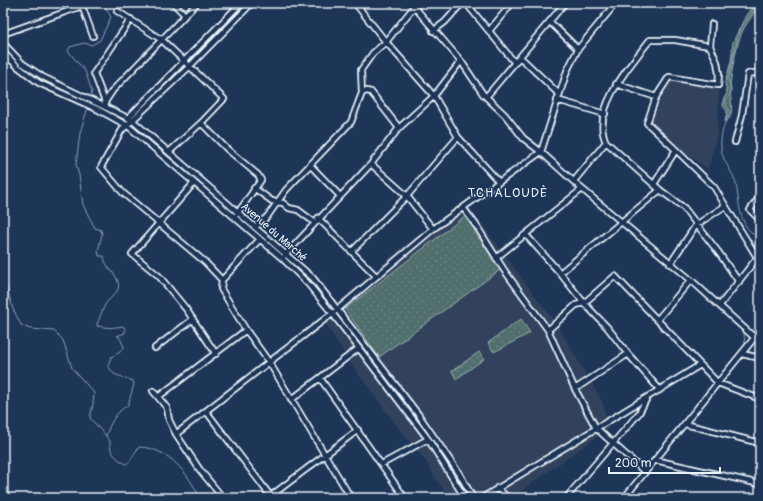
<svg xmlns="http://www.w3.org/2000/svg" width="763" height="501" viewBox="0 0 763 501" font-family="Pangolin,sans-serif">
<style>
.built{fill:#30435c}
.grass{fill:url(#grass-dots);stroke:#9cb0b2}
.wetland{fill:url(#wetland-marsh);stroke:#9cb0b2}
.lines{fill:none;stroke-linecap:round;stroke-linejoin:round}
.stream{stroke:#8da1b9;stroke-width:1}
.minor-casing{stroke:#e8f1f8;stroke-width:8}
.minor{stroke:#1d3557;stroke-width:4.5}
.labels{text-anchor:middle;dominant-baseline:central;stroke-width:3;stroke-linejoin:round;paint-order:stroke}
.street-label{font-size:11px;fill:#e8f1f8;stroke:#1d3557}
.quarter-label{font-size:13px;letter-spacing:1px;fill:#e8f1f8;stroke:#1d3557}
</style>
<defs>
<pattern id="grass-dots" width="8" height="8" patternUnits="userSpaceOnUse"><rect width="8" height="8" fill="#506e6c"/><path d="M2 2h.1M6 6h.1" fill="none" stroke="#698382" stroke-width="1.8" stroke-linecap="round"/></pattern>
<pattern id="wetland-marsh" width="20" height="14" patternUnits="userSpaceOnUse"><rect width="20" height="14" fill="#506e6c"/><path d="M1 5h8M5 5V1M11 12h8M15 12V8" fill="none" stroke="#698382"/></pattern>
</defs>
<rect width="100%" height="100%" fill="#1d3557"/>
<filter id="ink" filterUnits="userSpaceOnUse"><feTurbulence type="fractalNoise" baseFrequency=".025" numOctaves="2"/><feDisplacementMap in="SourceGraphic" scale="8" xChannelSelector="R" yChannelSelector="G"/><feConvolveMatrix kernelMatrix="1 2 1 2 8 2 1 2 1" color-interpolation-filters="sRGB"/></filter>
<g filter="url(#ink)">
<path class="built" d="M 670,81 L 719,90 L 717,134 L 708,169 L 682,151 L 650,122 L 666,85 Z
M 465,202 L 558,326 L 603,403 L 608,429 L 511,498 L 451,498 L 436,480 L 426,461 L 403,434 L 356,371 L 321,317 L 405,245 Z"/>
<path class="grass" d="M 465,216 L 500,270 L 379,357 L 345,309 Z
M 521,319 L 530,333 L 494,352 L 488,343 Z
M 479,352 L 484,359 L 456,379 L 452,371 Z"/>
<path class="wetland" d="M 755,3 L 760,3 L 760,4 C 755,12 749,20 744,28 C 737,41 731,72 730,88 C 730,98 736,117 725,122 L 727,111 L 723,106 L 723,100 L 727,93 L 725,83 L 731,61 L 733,42 L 746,15 Z"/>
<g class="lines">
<path class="stream" d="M 758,3 L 739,31 L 728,80 C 735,99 730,88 725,103 L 730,112 C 723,125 717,144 724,159 C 728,168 734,175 736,184 C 740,205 738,228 760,238
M 90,98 L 92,91 L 85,71 L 68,51 L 70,47 L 84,43 L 92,45 L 100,40 L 111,17 L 103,3
M 88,107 L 80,133 L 76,165 L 79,175 L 83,205 L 95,228 L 101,230 L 102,234 L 98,251 L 99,256 L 104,256 C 105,266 111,269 116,277 C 125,293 108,296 104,307 C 101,313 100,318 97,324 L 97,326 C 107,328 113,328 122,326 L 125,328 L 125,333 L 117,336 L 120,338 L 124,347 L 120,352 L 111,357 L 108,366 L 114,374 L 133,381 L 134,384 L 128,405 C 116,412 110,423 106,436 L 110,441 C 109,453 117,459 126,464 C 133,460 134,452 139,447 C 169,448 188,473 200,498
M 3,284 L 6,285 L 13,309 L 21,325 L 30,329 L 54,331 L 63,340 L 72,368 L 94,393 L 93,404 L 90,418 L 106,436
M 736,325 L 744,333 L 745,346
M 747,349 L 750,352 L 760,355"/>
<defs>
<path id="minor" d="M 81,3 L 93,36
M 173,3 L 185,15
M 466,3 L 515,63
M 616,3 L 578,49 L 567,71 L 541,152 L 582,189 L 691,280 L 755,338
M 117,11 L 162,40 L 224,99 L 201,123 L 169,152
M 550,22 L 578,49
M 433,31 L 445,22 L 462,3
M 489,31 L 512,3
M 3,34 L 82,6
M 3,43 L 22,63 L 43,77 L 132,120 L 313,278 L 418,414 L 459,473 L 473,498
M 710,46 L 675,40 L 650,40 C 631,64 590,110 606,142 L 660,190 L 684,208 L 719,253 L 739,282
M 3,52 L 17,66 L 39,83 L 97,109 L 128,126 L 282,258 L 309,285 L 332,313 L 428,439 L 465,498
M 520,57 L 559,94
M 461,61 L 434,96 L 458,137 L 499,182
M 616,84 L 656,97 L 647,123 L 676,150 L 654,184
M 362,93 L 361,70 L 373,53 L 386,42 L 417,3
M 486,97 L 565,3
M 656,97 L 669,77 L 718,85 L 719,74 L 717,62 L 710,46 L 712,24
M 557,100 L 605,114
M 105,102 L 94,73 L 131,19
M 106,107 L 105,102 L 113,90 L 197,3
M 128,118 L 241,3
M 201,123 L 227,149 L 258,175 L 261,180 L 237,214
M 735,142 L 742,115 L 748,74 L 760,72
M 676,150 L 714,187 L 760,262
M 371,164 L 407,196 L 433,229
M 311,166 L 339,195
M 574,181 L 606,142
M 194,183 L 132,254 L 159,276 L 186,309 L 216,354
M 254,188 L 272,201 L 283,203 L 289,208 L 298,210 L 314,222
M 660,190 L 560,273 L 584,303 L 615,276 L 718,383 L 760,399
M 760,196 L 750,210 L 760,220
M 464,209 L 476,225 L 504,270 L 548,330 L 575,389 L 596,428 L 645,472
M 318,218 L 376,276
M 255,227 L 267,217 L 286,190 L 351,122 L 362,93 L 366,91 L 371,92 L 399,128
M 526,235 L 560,273
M 260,239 L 222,280 L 221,289 L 246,330 L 269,362 L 351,498
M 352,251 L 407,196 L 458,137
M 285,255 L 371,164 L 399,128 L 434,96 L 386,42 L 355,3
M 496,258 L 582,189
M 670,264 L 696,225 L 725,206
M 222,280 L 205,262 L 123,193 L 101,167 L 122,130 L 190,66 L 252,3
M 720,305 L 757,258
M 657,320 L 691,280
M 548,330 L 576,305 L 584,303 L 607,327 L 628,354 L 575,389
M 155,348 L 193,319
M 628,354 L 660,390
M 742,354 L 760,358
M 320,378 L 405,498
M 153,391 L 167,408 L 169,420 L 176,434 L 200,470 L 223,498
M 158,397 L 246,330
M 291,400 L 359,348
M 206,411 L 272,498
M 685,424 L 760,443
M 176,434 L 338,309 L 433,229 L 541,152 L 523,138 L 505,115 L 483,94 L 461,61 L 411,3
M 655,460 L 760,484
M 382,464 L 428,439
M 497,488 L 508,498
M 268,498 L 358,430
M 482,498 L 700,365
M 566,498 L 639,413 L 647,398
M 624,498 L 760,331"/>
</defs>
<use href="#minor" class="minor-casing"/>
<use href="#minor" class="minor"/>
</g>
</g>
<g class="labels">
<g class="street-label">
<text transform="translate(274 232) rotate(41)">Avenue du Marché</text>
</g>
<g class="quarter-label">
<text x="508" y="193">TCHALOUDÈ</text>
</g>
</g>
<rect width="763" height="501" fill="none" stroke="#1d3557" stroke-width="16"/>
<rect x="8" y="8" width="747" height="485" fill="none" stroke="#e8f1f8" stroke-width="1.5" filter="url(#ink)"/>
<path d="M609 467v6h111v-6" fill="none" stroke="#e8f1f8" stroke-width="2"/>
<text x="615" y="467" font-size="12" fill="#e8f1f8" stroke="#1d3557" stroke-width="3" paint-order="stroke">200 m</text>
</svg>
